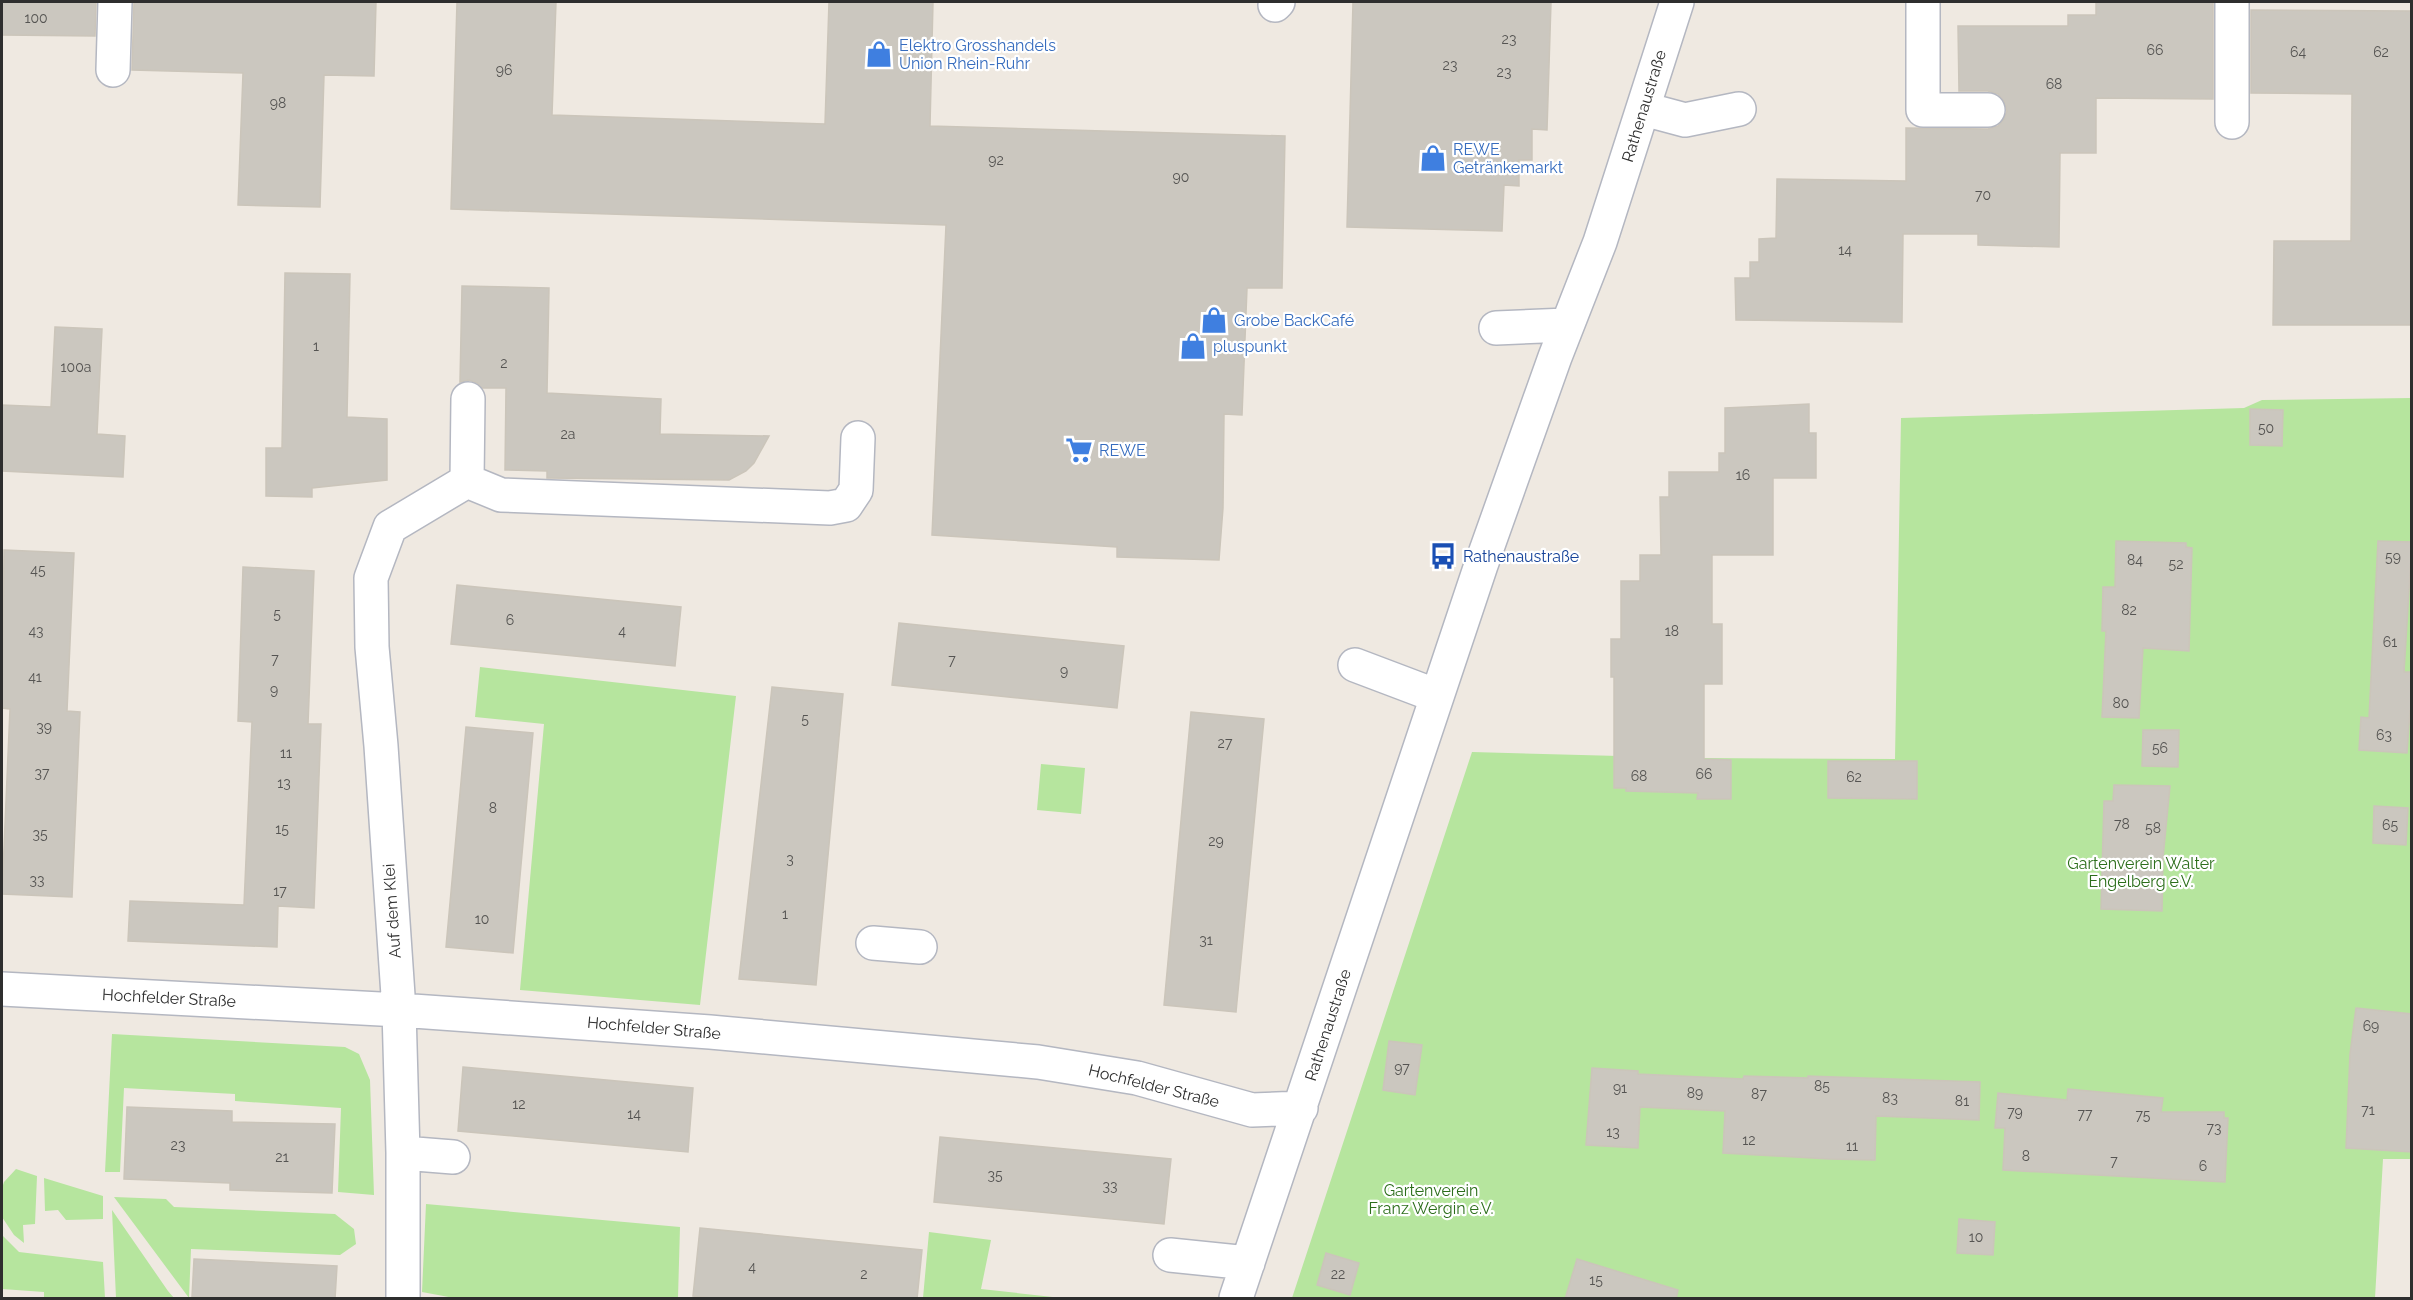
<svg xmlns="http://www.w3.org/2000/svg" width="2413" height="1300" viewBox="0 0 2413 1300" font-family="Raleway,sans-serif">
<style>
.green{fill:#b6e59e}
.building{fill:#cbc7bf;stroke:#cbc5ba;stroke-width:1.5}
.lines{fill:none;stroke-linecap:round;stroke-linejoin:round}
.minor-casing{stroke:#b4b7c1;stroke-width:36}
.minor{stroke:#fff;stroke-width:33}
.labels{text-anchor:middle;dominant-baseline:central;stroke-width:4.5;stroke-linejoin:round;paint-order:stroke}
.number-label{font-size:14px;fill:#555452}
.shop-label{font-size:16px;fill:#366cbe;stroke:#fff;text-anchor:start}
.street-label{font-size:16px;fill:#2e2e2e;stroke:#fff}
.transit-label{font-size:16px;fill:#164399;stroke:#fff;text-anchor:start}
.park-label{font-size:16px;fill:#2c6e1b;stroke:#fff}
</style>
<rect width="100%" height="100%" fill="#efe9e1"/>
<path class="green" d="M 2411,398 L 2412,1159 L 2383,1159 L 2375,1298 L 1292,1298 L 1472,752 L 1695,758 L 1895,759 L 1901,418 L 2244,408 L 2262,400 Z
M 480,667 L 736,696 L 700,1005 L 520,990 L 544,724 L 475,717 Z
M 1041,764 L 1085,768 L 1081,814 L 1037,810 Z
M 112,1034 L 345,1047 L 359,1054 L 370,1080 L 374,1195 L 338,1192 L 341,1108 L 235,1101 L 235,1094 L 124,1088 L 120,1172 L 105,1172 Z
M 16,1169 L 37,1176 L 35,1224 L 23,1225 L 24,1243 L 14,1235 L 2,1217 L 2,1188 L 4,1182 Z
M 44,1178 L 103,1196 L 103,1219 L 66,1220 L 58,1210 L 45,1211 Z
M 114,1197 L 166,1199 L 174,1207 L 335,1214 L 354,1229 L 356,1244 L 340,1255 L 191,1249 L 189,1298 Z
M 426,1204 L 680,1227 L 678,1298 L 454,1298 L 422,1292 Z
M 112,1210 L 168,1291 L 174,1298 L 116,1298 Z
M 929,1232 L 991,1240 L 981,1289 L 1062,1298 L 923,1298 Z
M 2,1235 L 19,1252 L 103,1262 L 105,1298 L 44,1298 L 44,1292 L 2,1289 Z"/>
<path class="building" d="M 2,2 L 96,2 L 95,36 L 2,35 Z
M 134,2 L 376,2 L 374,76 L 324,75 L 320,207 L 238,205 L 243,73 L 132,70 Z
M 457,2 L 556,2 L 552,115 L 825,124 L 829,2 L 933,2 L 930,126 L 1285,136 L 1282,288 L 1247,288 L 1242,415 L 1224,414 L 1223,508 L 1219,560 L 1117,557 L 1117,547 L 932,535 L 946,225 L 451,209 Z
M 1353,2 L 1551,2 L 1547,130 L 1532,129 L 1532,160 L 1519,160 L 1519,186 L 1504,185 L 1502,231 L 1347,227 Z
M 2096,2 L 2213,2 L 2213,99 L 2096,98 L 2096,153 L 2060,153 L 2059,247 L 1978,245 L 1978,234 L 1903,234 L 1902,322 L 1736,320 L 1735,278 L 1750,278 L 1750,262 L 1759,262 L 1759,239 L 1776,238 L 1777,179 L 1906,181 L 1906,128 L 1988,129 L 1998,126 L 2004,119 L 2007,111 L 2004,101 L 1998,94 L 1988,91 L 1959,91 L 1958,26 L 2068,26 L 2068,15 L 2096,15 Z
M 2251,10 L 2412,11 L 2412,325 L 2273,325 L 2274,241 L 2351,241 L 2352,94 L 2251,93 Z
M 285,273 L 350,274 L 347,417 L 387,419 L 387,480 L 312,488 L 312,497 L 266,496 L 266,448 L 282,448 Z
M 462,286 L 549,288 L 547,393 L 661,399 L 660,434 L 769,436 L 754,463 L 746,471 L 729,480 L 547,478 L 547,471 L 505,470 L 506,388 L 482,388 L 477,383 L 469,380 L 460,382 Z
M 55,327 L 102,329 L 97,434 L 125,436 L 123,477 L 2,471 L 2,405 L 51,407 Z
M 1809,404 L 1809,433 L 1816,433 L 1816,478 L 1773,478 L 1773,555 L 1712,555 L 1712,624 L 1722,624 L 1722,684 L 1704,684 L 1704,759 L 1731,760 L 1731,799 L 1697,799 L 1698,793 L 1626,791 L 1626,788 L 1614,788 L 1614,677 L 1611,677 L 1611,639 L 1621,639 L 1621,581 L 1640,581 L 1640,555 L 1661,555 L 1660,497 L 1669,497 L 1669,472 L 1719,472 L 1719,453 L 1725,453 L 1725,408 Z
M 2250,409 L 2283,410 L 2282,446 L 2250,445 Z
M 2116,541 L 2186,543 L 2186,547 L 2192,548 L 2189,651 L 2143,648 L 2139,718 L 2102,717 L 2106,631 L 2102,631 L 2103,587 L 2115,587 Z
M 2378,541 L 2412,542 L 2404,672 L 2412,672 L 2412,711 L 2410,711 L 2407,753 L 2359,750 L 2361,717 L 2369,718 Z
M 4,550 L 74,553 L 67,711 L 80,712 L 72,897 L 2,894 L 10,709 L 2,708 Z
M 243,567 L 314,571 L 308,724 L 321,724 L 314,908 L 278,906 L 277,947 L 128,941 L 130,901 L 244,905 L 252,722 L 238,721 Z
M 457,585 L 681,607 L 675,666 L 451,644 Z
M 899,623 L 1124,646 L 1117,708 L 892,685 Z
M 772,687 L 843,694 L 816,985 L 739,979 Z
M 1191,712 L 1264,719 L 1236,1012 L 1164,1005 Z
M 466,727 L 533,733 L 513,953 L 446,947 Z
M 2143,730 L 2179,730 L 2178,767 L 2142,766 Z
M 1828,761 L 1917,761 L 1917,799 L 1828,798 Z
M 2114,785 L 2170,786 L 2163,858 L 2162,911 L 2101,909 L 2104,801 L 2113,801 Z
M 2374,806 L 2408,808 L 2406,845 L 2373,843 Z
M 2356,1008 L 2412,1014 L 2412,1152 L 2346,1148 L 2350,1054 Z
M 1389,1041 L 1422,1045 L 1415,1095 L 1383,1090 Z
M 463,1067 L 693,1088 L 688,1152 L 458,1131 Z
M 1592,1068 L 1638,1071 L 1638,1074 L 1743,1079 L 1744,1076 L 1808,1078 L 1808,1076 L 1980,1082 L 1979,1120 L 1876,1116 L 1875,1160 L 1829,1159 L 1723,1153 L 1725,1111 L 1640,1107 L 1638,1148 L 1586,1145 Z
M 2068,1089 L 2163,1098 L 2161,1112 L 2224,1112 L 2224,1118 L 2228,1118 L 2225,1182 L 2003,1170 L 2005,1128 L 1995,1128 L 1998,1093 L 2067,1100 Z
M 127,1107 L 232,1111 L 232,1122 L 335,1124 L 332,1193 L 230,1190 L 230,1183 L 124,1179 Z
M 940,1137 L 1171,1159 L 1164,1224 L 934,1202 Z
M 1959,1219 L 1995,1222 L 1993,1255 L 1957,1253 Z
M 700,1228 L 922,1250 L 917,1299 L 720,1299 L 693,1296 Z
M 1326,1253 L 1359,1263 L 1350,1295 L 1317,1285 Z
M 194,1259 L 337,1266 L 335,1299 L 192,1297 Z
M 1577,1259 L 1678,1290 L 1676,1299 L 1565,1299 Z"/>
<g class="lines">
<defs>
<path id="minor" d="M 1923,2 L 1923,110 L 1988,110
M 2232,2 L 2232,122
M 1275,5 L 1278,2
M 113,70 L 115,2
M 1644,109 L 1685,120 L 1739,109
M 1496,328 L 1567,325
M 467,481 L 501,495 L 830,508 L 846,505 L 856,490 L 858,438
M 1355,665 L 1437,696
M 873,943 L 920,947
M 2,989 L 399,1010 L 710,1032 L 1038,1062 L 1137,1078 L 1252,1110 L 1301,1108
M 403,1153 L 453,1157
M 1170,1255 L 1248,1263
M 403,1298 L 403,1153 L 399,1010 L 381,746 L 372,647 L 371,578 L 390,527 L 467,481 L 468,399
M 1236,1298 L 1481,565 L 1555,357 L 1600,242 L 1677,2"/>
</defs>
<use href="#minor" class="minor-casing"/>
<use href="#minor" class="minor"/>
</g>
<defs>
<symbol id="shop-bare" viewBox="-9 -9 18 18"><path d="M-5-2.5h2.3a2.7 3.5 0 0 1 5.4 0H5L5.5 6h-11ZM-1.5-2.5h3a1.5 2.3 0 0 0-3 0Z" fill="#3f7fe0" stroke="#fff" stroke-width="2.5" paint-order="stroke"/></symbol>
<symbol id="supermarket-bare" viewBox="-9 -9 18 18"><path d="M-6-5.5h2.5l.6 2H6L4.5 2H-2.5L-4.4-4H-6ZM-1.5 3.2a1.3 1.3 0 1 0 .1 0ZM3 3.2a1.3 1.3 0 1 0 .1 0Z" fill="#3f7fe0" stroke="#fff" stroke-width="2.5" paint-order="stroke"/></symbol>
<symbol id="bus-bare" viewBox="-9 -9 18 18"><path d="M-5-6H5V4H4V6H2V4H-2V6H-4V4H-5ZM-3.5-4V0h7V-4ZM-3.5 1.2v1.5H-2V1.2ZM2 1.2v1.5H3.5V1.2Z" fill="#1a4fb4" stroke="#fff" stroke-width="2.5" paint-order="stroke"/></symbol>
</defs>
<g fill-rule="evenodd">
<use href="#shop-bare" x="860" y="35" width="38" height="38"/>
<use href="#shop-bare" x="1414" y="139" width="38" height="38"/>
<use href="#shop-bare" x="1195" y="301" width="38" height="38"/>
<use href="#shop-bare" x="1174" y="327" width="38" height="38"/>
<use href="#supermarket-bare" x="1060" y="431" width="38" height="38"/>
<use href="#bus-bare" x="1424" y="537" width="38" height="38"/>
</g>
<g class="labels">
<g class="number-label">
<text x="36" y="18">100</text>
<text x="1509" y="39">23</text>
<text x="2155" y="50">66</text>
<text x="2298" y="52">64</text>
<text x="2381" y="52">62</text>
<text x="1450" y="65">23</text>
<text x="504" y="70">96</text>
<text x="1504" y="72">23</text>
<text x="2054" y="84">68</text>
<text x="278" y="103">98</text>
<text x="996" y="160">92</text>
<text x="1181" y="177">90</text>
<text x="1983" y="195">70</text>
<text x="1845" y="250">14</text>
<text x="316" y="346">1</text>
<text x="504" y="363">2</text>
<text x="76" y="367">100a</text>
<text x="2266" y="428">50</text>
<text x="568" y="434">2a</text>
<text x="1743" y="475">16</text>
<text x="2393" y="557">59</text>
<text x="2135" y="560">84</text>
<text x="2176" y="564">52</text>
<text x="38" y="570">45</text>
<text x="2129" y="610">82</text>
<text x="277" y="614">5</text>
<text x="510" y="620">6</text>
<text x="36" y="631">43</text>
<text x="622" y="631">4</text>
<text x="1672" y="631">18</text>
<text x="2390" y="642">61</text>
<text x="275" y="659">7</text>
<text x="952" y="660">7</text>
<text x="1064" y="671">9</text>
<text x="35" y="677">41</text>
<text x="274" y="690">9</text>
<text x="2121" y="703">80</text>
<text x="805" y="719">5</text>
<text x="44" y="727">39</text>
<text x="2384" y="735">63</text>
<text x="1225" y="743">27</text>
<text x="2160" y="748">56</text>
<text x="286" y="753">11</text>
<text x="42" y="773">37</text>
<text x="1704" y="774">66</text>
<text x="1639" y="776">68</text>
<text x="1854" y="777">62</text>
<text x="284" y="783">13</text>
<text x="493" y="808">8</text>
<text x="2122" y="824">78</text>
<text x="2390" y="825">65</text>
<text x="2153" y="828">58</text>
<text x="282" y="829">15</text>
<text x="40" y="834">35</text>
<text x="1216" y="841">29</text>
<text x="790" y="859">3</text>
<text x="37" y="880">33</text>
<text x="280" y="891">17</text>
<text x="785" y="914">1</text>
<text x="482" y="919">10</text>
<text x="1206" y="940">31</text>
<text x="2371" y="1026">69</text>
<text x="1402" y="1068">97</text>
<text x="1822" y="1086">85</text>
<text x="1620" y="1088">91</text>
<text x="1695" y="1093">89</text>
<text x="1759" y="1094">87</text>
<text x="1890" y="1098">83</text>
<text x="1962" y="1101">81</text>
<text x="519" y="1104">12</text>
<text x="2368" y="1110">71</text>
<text x="2015" y="1112">79</text>
<text x="634" y="1114">14</text>
<text x="2085" y="1114">77</text>
<text x="2143" y="1115">75</text>
<text x="2214" y="1128">73</text>
<text x="1613" y="1132">13</text>
<text x="1749" y="1140">12</text>
<text x="178" y="1145">23</text>
<text x="1852" y="1146">11</text>
<text x="2026" y="1156">8</text>
<text x="282" y="1157">21</text>
<text x="2114" y="1161">7</text>
<text x="2203" y="1166">6</text>
<text x="995" y="1175">35</text>
<text x="1110" y="1186">33</text>
<text x="1976" y="1237">10</text>
<text x="752" y="1267">4</text>
<text x="864" y="1274">2</text>
<text x="1338" y="1274">22</text>
<text x="1596" y="1280">15</text>
</g>
<g class="shop-label">
<text x="899" y="45">Elektro Grosshandels<tspan x="899" dy="18">Union Rhein-Ruhr</tspan></text>
<text x="1453" y="149">REWE<tspan x="1453" dy="18">Getränkemarkt</tspan></text>
<text x="1234" y="320">Grobe BackCafé</text>
<text x="1213" y="346">pluspunkt</text>
<text x="1099" y="450">REWE</text>
</g>
<g class="street-label">
<text transform="translate(1644 106) rotate(-73)">Rathenaustraße</text>
<text transform="translate(392 911) rotate(-94)">Auf dem Klei</text>
<text transform="translate(169 998) rotate(3)">Hochfelder Straße</text>
<text transform="translate(1328 1025) rotate(-72)">Rathenaustraße</text>
<text transform="translate(654 1028) rotate(5)">Hochfelder Straße</text>
<text transform="translate(1154 1086) rotate(14)">Hochfelder Straße</text>
</g>
<g class="transit-label">
<text x="1463" y="556">Rathenaustraße</text>
</g>
<g class="park-label">
<text x="2141" y="863">Gartenverein Walter<tspan x="2141" dy="18">Engelberg e.V.</tspan></text>
<text x="1431" y="1190">Gartenverein<tspan x="1431" dy="18">Franz Wergin e.V.</tspan></text>
</g>
</g>
<rect width="2413" height="1300" fill="none" stroke="#2e2e2e" stroke-width="6"/>
</svg>
